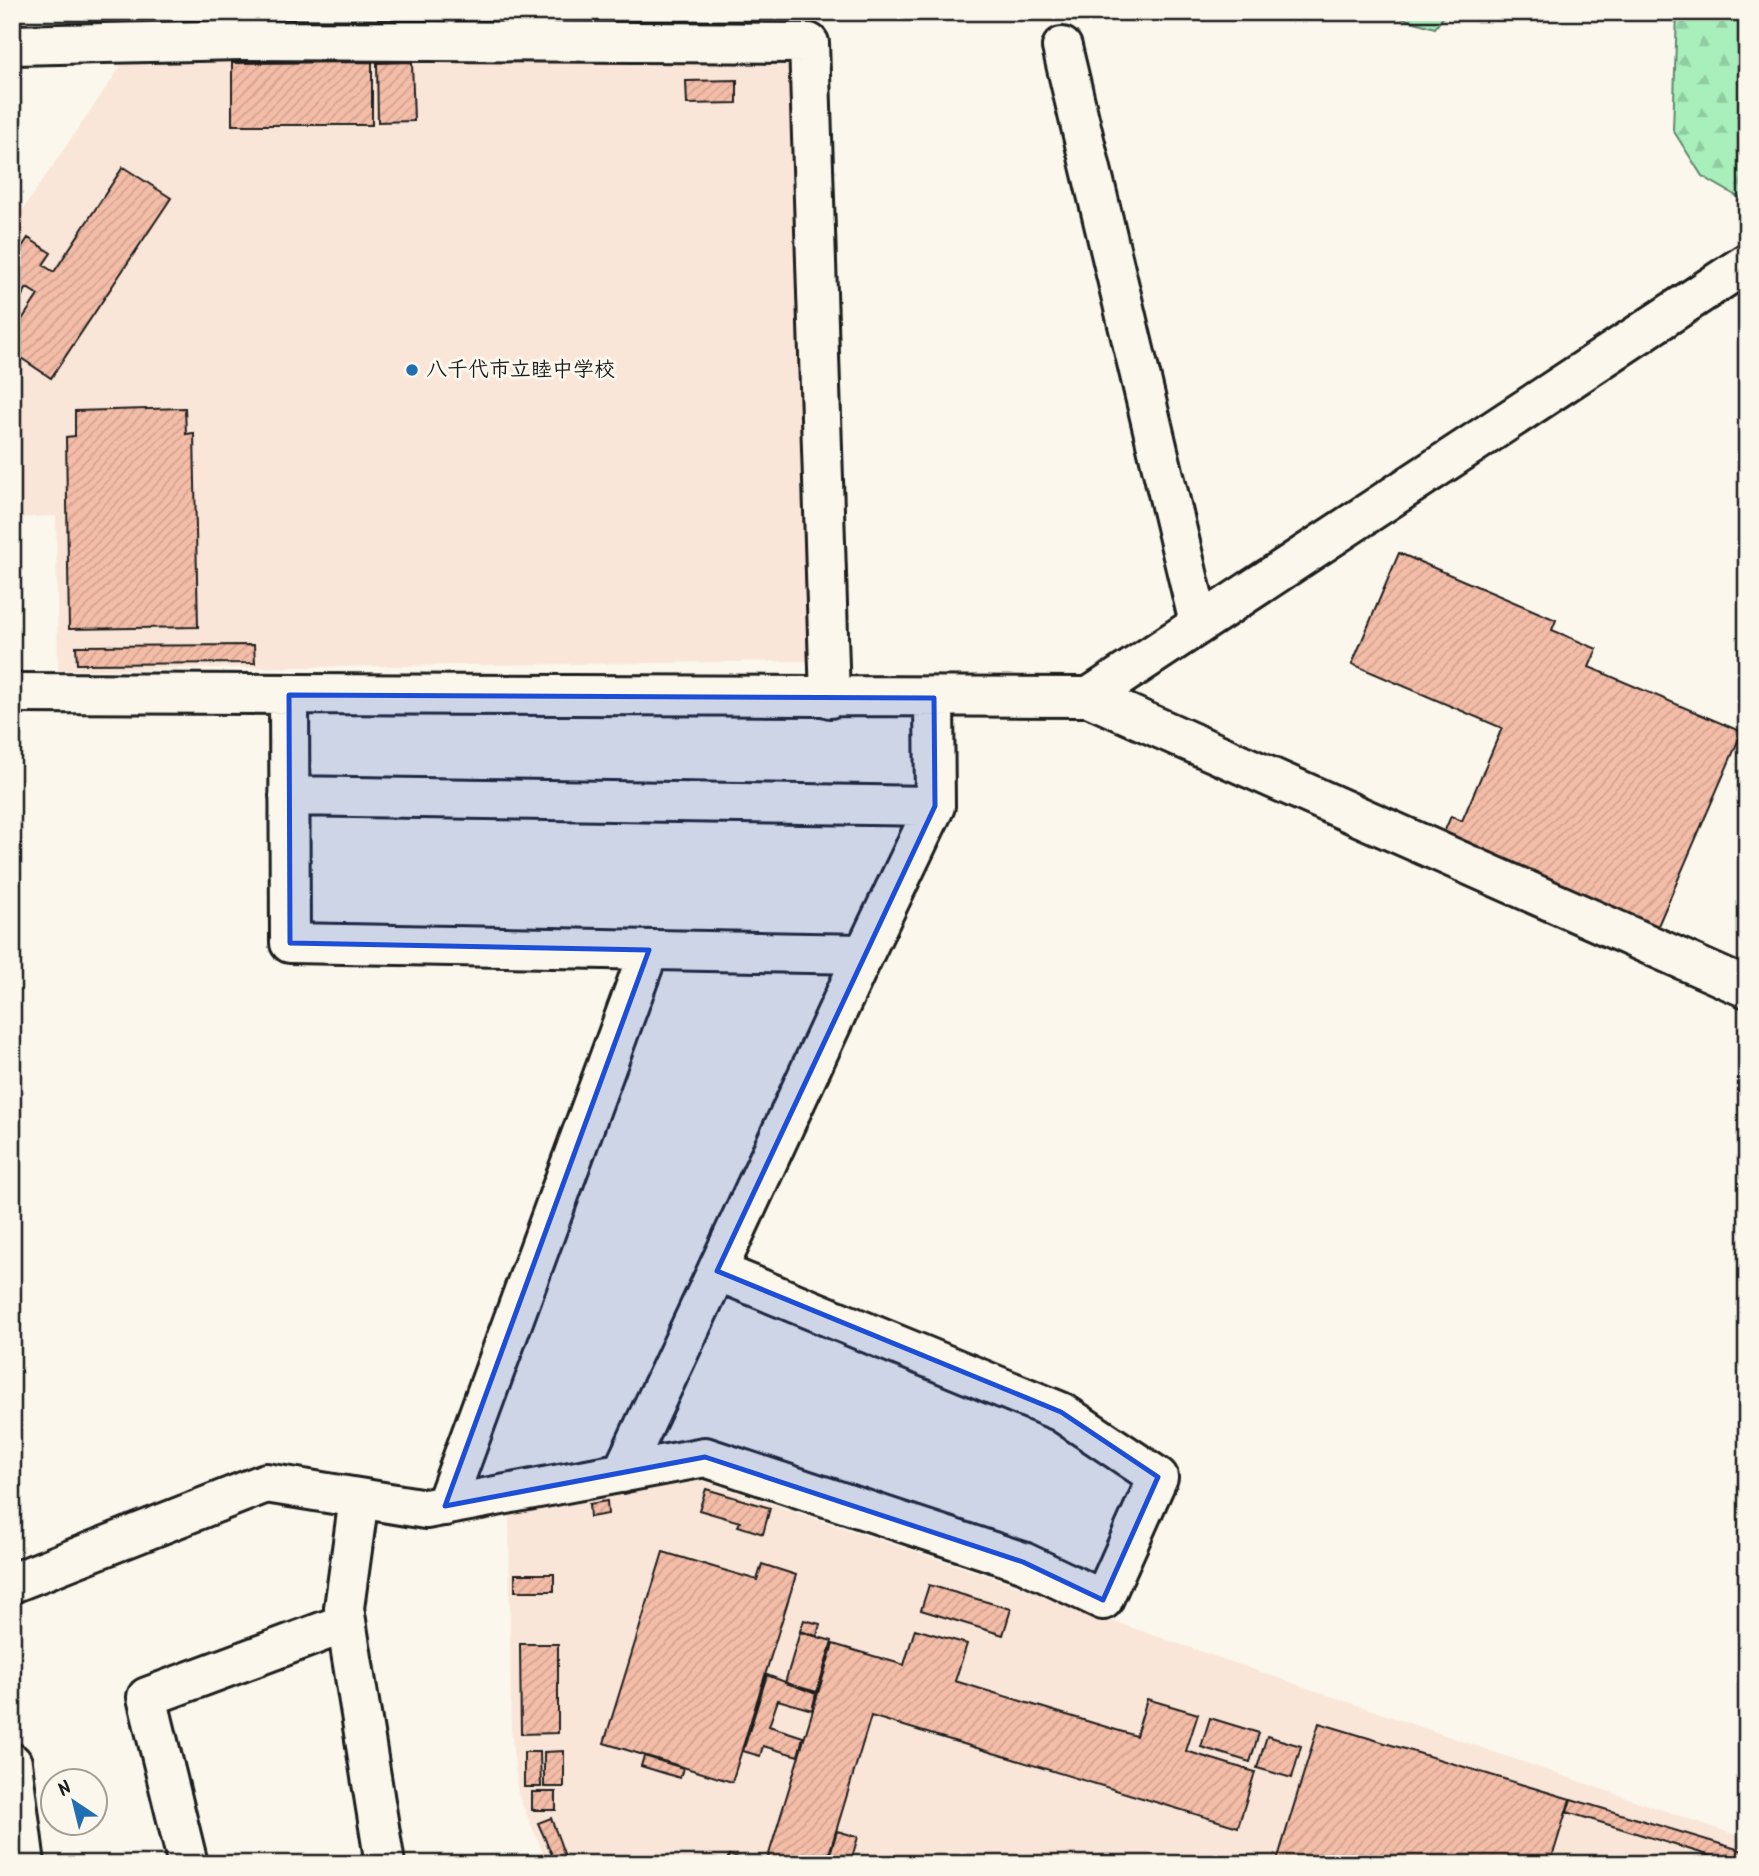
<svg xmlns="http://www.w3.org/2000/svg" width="1759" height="1876" viewBox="0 0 1759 1876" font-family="Kalam,'Klee One',sans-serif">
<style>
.built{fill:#f9e6d8}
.forest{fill:url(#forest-firs);stroke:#62866c;stroke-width:2}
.building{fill:url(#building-hatch);stroke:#1c1c1c;stroke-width:2}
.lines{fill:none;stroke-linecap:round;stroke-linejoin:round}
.minor-casing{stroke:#1c1c1c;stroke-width:44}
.major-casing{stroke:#1c1c1c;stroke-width:44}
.minor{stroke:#fbf7ec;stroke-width:38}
.major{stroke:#fbf7ec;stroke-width:38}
.marked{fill:#1d4ed8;fill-opacity:0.2;stroke:#1d4ed8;stroke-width:5;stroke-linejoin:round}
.poi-dot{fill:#1f6fb2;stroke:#fbf7ec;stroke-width:2.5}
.labels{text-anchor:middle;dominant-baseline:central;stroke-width:6;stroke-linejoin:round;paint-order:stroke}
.poi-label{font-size:21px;font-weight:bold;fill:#1c1c1c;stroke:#fbf7ec;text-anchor:start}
</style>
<defs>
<pattern id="forest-firs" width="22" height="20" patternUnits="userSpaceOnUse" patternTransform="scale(1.75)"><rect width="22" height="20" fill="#a8efbc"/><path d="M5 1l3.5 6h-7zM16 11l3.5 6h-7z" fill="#90cca1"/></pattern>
<pattern id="building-hatch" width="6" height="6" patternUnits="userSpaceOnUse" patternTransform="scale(1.75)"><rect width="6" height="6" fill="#f4bda8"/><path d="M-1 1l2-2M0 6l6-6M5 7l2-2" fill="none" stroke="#d1a290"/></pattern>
</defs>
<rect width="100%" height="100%" fill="#fbf7ec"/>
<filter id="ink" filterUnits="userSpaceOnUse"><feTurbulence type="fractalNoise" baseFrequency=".0143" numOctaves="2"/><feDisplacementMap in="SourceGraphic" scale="14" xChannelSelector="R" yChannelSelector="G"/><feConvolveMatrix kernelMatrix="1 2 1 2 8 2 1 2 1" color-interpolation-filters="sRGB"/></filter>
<g filter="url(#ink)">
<path class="built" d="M 809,22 L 814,661 L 58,670 L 56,516 L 12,518 L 12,225 L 132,50 Z
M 703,1481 L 1019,1586 L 1115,1622 L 1747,1839 L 1747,1864 L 548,1864 L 518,1794 L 511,1729 L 509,1513 Z"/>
<path class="forest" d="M 1382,12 L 1447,12 L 1435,28 Z
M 1677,12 L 1747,12 L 1747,202 L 1702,176 L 1673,130 Z"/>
<path class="building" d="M 372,62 L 372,125 L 232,125 L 232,63 Z
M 412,62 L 414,121 L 378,122 L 377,63 Z
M 737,80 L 737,103 L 687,104 L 686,81 Z
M 123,167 L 171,198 L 51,378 L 12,352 L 12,335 L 38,295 L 27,288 L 16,305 L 12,302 L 12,262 L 28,238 L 51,253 L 43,265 L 54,272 Z
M 185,408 L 186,434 L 194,433 L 198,627 L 69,629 L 66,437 L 75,436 L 75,411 Z
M 1399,553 L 1556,620 L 1552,630 L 1597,649 L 1589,667 L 1742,732 L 1654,935 L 1439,844 L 1451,816 L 1462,821 L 1502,728 L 1352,664 Z
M 254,645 L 255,663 L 77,664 L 76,646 Z
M 706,1489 L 770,1508 L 763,1534 L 738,1526 L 740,1522 L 699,1510 Z
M 607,1501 L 608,1514 L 590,1517 L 589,1504 Z
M 663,1552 L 757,1580 L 762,1564 L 796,1575 L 732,1782 L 604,1743 Z
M 515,1574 L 554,1574 L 554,1591 L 515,1591 Z
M 929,1585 L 1011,1609 L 1003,1635 L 921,1610 Z
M 804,1620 L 820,1624 L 817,1636 L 800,1631 Z
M 915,1629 L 967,1644 L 955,1681 L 1136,1736 L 1147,1699 L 1198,1714 L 1186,1751 L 1255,1772 L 1238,1827 L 871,1716 L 826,1864 L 766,1864 L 833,1644 L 904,1665 Z
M 800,1632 L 832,1641 L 817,1692 L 785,1683 Z
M 520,1644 L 558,1644 L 558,1733 L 521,1734 Z
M 767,1675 L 816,1694 L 812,1710 L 778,1700 L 769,1726 L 803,1737 L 798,1756 L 763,1746 L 760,1756 L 743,1751 Z
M 1210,1718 L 1259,1733 L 1250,1762 L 1201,1747 Z
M 1319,1723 L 1570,1799 L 1550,1864 L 1276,1864 Z
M 1267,1736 L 1301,1746 L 1292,1778 L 1257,1768 Z
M 564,1751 L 564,1787 L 544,1787 L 544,1752 Z
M 524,1752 L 540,1752 L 541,1787 L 524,1787 Z
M 644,1756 L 683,1768 L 680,1778 L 641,1766 Z
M 532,1792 L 556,1792 L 556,1810 L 532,1810 Z
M 1571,1799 L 1747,1852 L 1747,1864 L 1737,1864 L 1567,1812 Z
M 551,1818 L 566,1859 L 556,1864 L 538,1823 Z
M 837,1831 L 858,1837 L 850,1864 L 827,1864 Z
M 729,1855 L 758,1864 L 726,1864 Z"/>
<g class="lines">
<defs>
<path id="minor" d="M 12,45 L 242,40 L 809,43 L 830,698
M 1062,47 L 1199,623
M 12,693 L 1089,697 L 1747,263
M 289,695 L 290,943 L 864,954 L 935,806 L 934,698
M 1089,697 L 1747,988
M 289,796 L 935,806
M 717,1271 L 864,954
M 359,1498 L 344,1608 L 385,1864
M 445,1506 L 649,950
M 12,1583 L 266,1483 L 426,1509 L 705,1457 L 1023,1562 L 1103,1600 L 1158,1477 L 1061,1412 L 717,1271 L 622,1473
M 188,1864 L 147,1697 L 346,1623"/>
<path id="major" d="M 12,1763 L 25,1864"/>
</defs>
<use href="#minor" class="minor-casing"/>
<use href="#major" class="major-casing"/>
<use href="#minor" class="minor"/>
<use href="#major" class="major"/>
</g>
</g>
<path class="marked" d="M 289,695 L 934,698 L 935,806 L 717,1271 L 1061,1412 L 1158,1477 L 1103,1600 L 1023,1562 L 705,1457 L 445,1506 L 649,950 L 290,943 Z"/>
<circle class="poi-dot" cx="412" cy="370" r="7"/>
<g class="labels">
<g class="poi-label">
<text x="426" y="370">八千代市立睦中学校</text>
</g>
</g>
<rect width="1759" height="1876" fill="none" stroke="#fbf7ec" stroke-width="42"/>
<rect x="21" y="21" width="1717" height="1834" fill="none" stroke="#1c1c1c" stroke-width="2.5" filter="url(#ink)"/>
<g transform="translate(74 1802) rotate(325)"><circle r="33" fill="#fbf7ec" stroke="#a29f99" stroke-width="2"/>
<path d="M0-5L12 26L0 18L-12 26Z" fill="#1f6fb2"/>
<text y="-10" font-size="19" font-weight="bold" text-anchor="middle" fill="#1c1c1c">N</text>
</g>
</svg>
